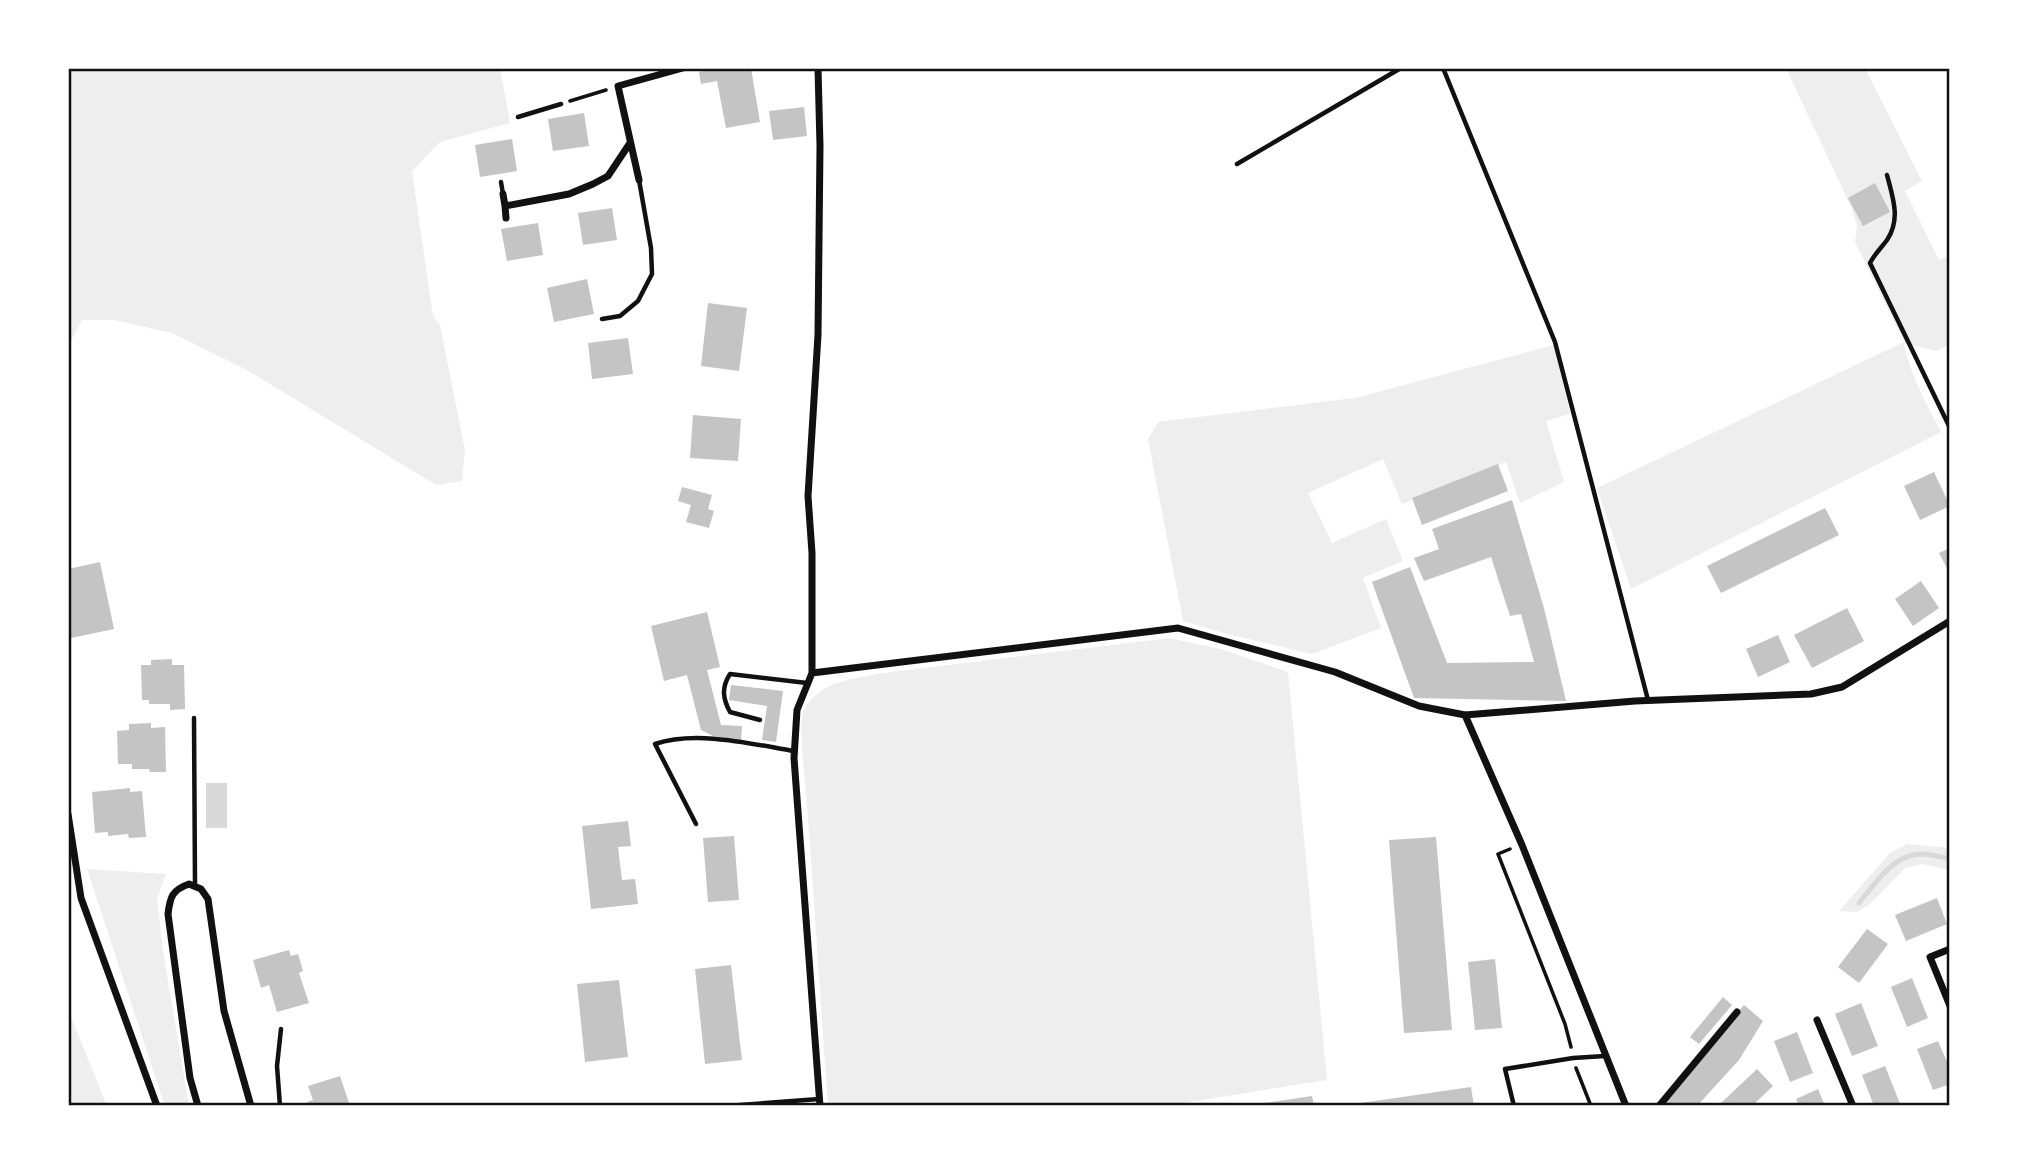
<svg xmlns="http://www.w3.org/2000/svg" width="2018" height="1174" viewBox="0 0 2018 1174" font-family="'PT Serif',serif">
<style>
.green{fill:#eee}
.water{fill:#d9d9d9}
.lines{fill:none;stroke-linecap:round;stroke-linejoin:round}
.stream{stroke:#d9d9d9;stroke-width:5}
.building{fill:#c4c4c4}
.path{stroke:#111;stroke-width:3.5}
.service{stroke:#111;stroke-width:4.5}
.minor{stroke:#111;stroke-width:7}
.neatline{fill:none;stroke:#111;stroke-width:2.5}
</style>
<rect width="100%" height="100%" fill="#fff"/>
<path class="green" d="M 68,68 L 500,68 L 510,123 L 440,142 L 412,171 L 433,316 L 440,325 L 465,450 L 462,481 L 436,485 L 247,370 L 172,333 L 114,320 L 82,320 L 68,346 Z
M 1786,68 L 1865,68 L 1922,181 L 1905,191 L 1939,260 L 1950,255 L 1950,344 L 1936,351 L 1904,343 C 1910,375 1926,403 1941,432 L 1631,589 L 1597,488 L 1904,342 L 1855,242 L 1857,226 L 1852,209 Z
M 1554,345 L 1570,414 L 1546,421 L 1564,482 L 1520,503 L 1506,462 L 1402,504 L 1383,459 L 1308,493 L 1332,543 L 1386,519 L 1403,561 L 1363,578 L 1381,628 L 1312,654 L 1227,634 L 1183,621 L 1148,439 L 1158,422 L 1355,398 Z
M 1169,638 L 1221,649 L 1288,672 L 1327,1080 L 1164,1106 L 828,1106 C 820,998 814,890 805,782 C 804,768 798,719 804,709 C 821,680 854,679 883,673 Z
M 1907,844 L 1950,848 L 1950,870 L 1922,864 L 1905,868 L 1870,904 L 1857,912 L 1839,911 L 1890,853 Z
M 87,869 L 166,874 L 157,899 L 163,951 L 189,1106 L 165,1106 Z
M 68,1012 L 69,1012 L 107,1106 L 68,1106 Z"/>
<path class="water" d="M 206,783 L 227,783 L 227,828 L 206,828 Z"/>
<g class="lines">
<path class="stream" d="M 1859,903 C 1876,883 1893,854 1922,854 C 1931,854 1941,857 1950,859"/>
</g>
<path class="building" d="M 719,68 L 751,68 L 760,122 L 726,128 L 717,81 L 701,84 L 699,72 Z
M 804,107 L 807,136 L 773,140 L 769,111 Z
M 584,113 L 589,146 L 553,151 L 548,119 Z
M 512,139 L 517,171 L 480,177 L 475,145 Z
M 1875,183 L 1890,212 L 1863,226 L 1848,198 Z
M 612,208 L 617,240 L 583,245 L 578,213 Z
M 538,223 L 543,255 L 507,261 L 501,229 Z
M 587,279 L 594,314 L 554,322 L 547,288 Z
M 708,303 L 747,308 L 739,371 L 701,366 Z
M 628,338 L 633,374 L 592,379 L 588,343 Z
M 693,415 L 741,419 L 738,461 L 690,458 Z
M 1498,464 L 1508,491 L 1422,525 L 1412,498 Z
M 1934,472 L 1950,506 L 1920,520 L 1904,486 Z
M 682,487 L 712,495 L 708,509 L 714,511 L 709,528 L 686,522 L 691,505 L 678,501 Z
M 1512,500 L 1544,608 L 1566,701 L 1414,698 L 1372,582 L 1410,567 L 1447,663 L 1534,662 L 1521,614 L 1510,616 L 1491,557 L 1424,581 L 1414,558 L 1439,549 L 1432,529 Z
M 1825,508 L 1839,535 L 1721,593 L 1707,566 Z
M 1950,548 L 1950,574 L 1939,553 Z
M 100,562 L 114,629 L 71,638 L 68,627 L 68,569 Z
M 1921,581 L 1939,608 L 1913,626 L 1895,599 Z
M 1847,608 L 1864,641 L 1812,668 L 1794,635 Z
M 707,612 L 720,667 L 707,670 L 721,725 L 742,726 L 741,741 L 713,736 L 701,730 L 687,675 L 664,681 L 651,626 Z
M 1778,635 L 1790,662 L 1758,677 L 1746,649 Z
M 172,659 L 172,665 L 184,665 L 185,709 L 170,710 L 170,704 L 149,704 L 149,700 L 142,700 L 141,665 L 151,665 L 151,660 Z
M 731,685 L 783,691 L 776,742 L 762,740 L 767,706 L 729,700 Z
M 151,723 L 151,728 L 165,727 L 166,772 L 150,772 L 149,769 L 132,769 L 132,764 L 118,764 L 117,731 L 129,730 L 129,724 Z
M 130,788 L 130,792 L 142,791 L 146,837 L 129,838 L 128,834 L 108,836 L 108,832 L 95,833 L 92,792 Z
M 628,821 L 631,846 L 618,847 L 622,880 L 635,879 L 638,904 L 591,909 L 582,826 Z
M 734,836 L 739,900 L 708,902 L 703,838 Z
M 1436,837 L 1452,1030 L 1404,1033 L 1389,840 Z
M 1937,898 L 1947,924 L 1906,941 L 1895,915 Z
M 1867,929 L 1888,944 L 1859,983 L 1838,967 Z
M 289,950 L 291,956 L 298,954 L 303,971 L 299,973 L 309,1003 L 277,1012 L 269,985 L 261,988 L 253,960 Z
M 1495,959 L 1502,1028 L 1475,1030 L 1468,962 Z
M 731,965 L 742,1060 L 705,1064 L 695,969 Z
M 1912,978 L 1928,1018 L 1907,1027 L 1891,987 Z
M 619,980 L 628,1057 L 585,1062 L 577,984 Z
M 1723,997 L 1732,1005 L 1699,1044 L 1690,1037 Z
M 1861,1003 L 1878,1046 L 1852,1056 L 1835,1014 Z
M 1744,1005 L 1763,1021 L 1739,1060 L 1697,1106 L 1660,1106 Z
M 1797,1032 L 1813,1073 L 1790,1082 L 1774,1041 Z
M 1938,1041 L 1950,1069 L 1950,1084 L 1933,1090 L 1917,1049 Z
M 1885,1066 L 1901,1106 L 1874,1106 L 1862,1075 Z
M 1757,1069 L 1773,1086 L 1752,1106 L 1721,1106 L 1720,1104 Z
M 340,1076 L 350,1106 L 308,1106 L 307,1102 L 313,1100 L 308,1086 Z
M 1471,1087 L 1474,1106 L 1361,1106 L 1361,1103 Z
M 1818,1089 L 1825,1106 L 1799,1106 L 1796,1099 Z
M 1312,1096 L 1314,1106 L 1266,1106 L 1265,1103 Z"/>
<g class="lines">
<path class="path" d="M 570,101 L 606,90
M 1510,849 L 1498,854 L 1565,1024 L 1571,1047
M 1576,1068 L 1591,1106"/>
<path class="service" d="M 1443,68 L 1555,342 L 1648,700
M 518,117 L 561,104
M 1237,164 L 1401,68
M 1887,175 C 1893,198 1901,219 1887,240 C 1881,248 1874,255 1870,263 L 1950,428
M 501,182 L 503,194
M 602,319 L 620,316 L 638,301 L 652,274 L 651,248 L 639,180
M 194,718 L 195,885
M 760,720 L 730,712 C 723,699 721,688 730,674 L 807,683
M 696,824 L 655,744 C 696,730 752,744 794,751
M 280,1106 L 277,1066 L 281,1029
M 727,1106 L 819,1099
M 1514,1106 L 1505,1069 L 1573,1058 L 1605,1056"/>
<path class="minor" d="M 818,68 L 820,146 L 818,335 L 808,496 L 812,553 L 812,673 L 797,710 L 794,758 L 820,1106
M 639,180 L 618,86 L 683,68
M 503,194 L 505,206
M 506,218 L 505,206 L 569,194 L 593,184 L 608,176 L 630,143
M 812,673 L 1178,628 L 1335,672 L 1419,706 L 1465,715 L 1635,701 L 1811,694 L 1842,687 L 1950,621
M 1465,715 L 1522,845 L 1626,1106
M 68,814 L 81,898 L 157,1106
M 1950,949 L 1930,957 L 1950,1006
M 1817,1020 L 1853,1106
M 198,1106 L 190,1078 L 168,914 C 170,897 172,890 189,884 L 201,889 L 208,899 L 224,1011 L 251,1106
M 1659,1106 L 1737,1012"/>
</g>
<rect width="2018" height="1174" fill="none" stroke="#ffffff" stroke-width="140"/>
<rect x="70" y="70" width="1878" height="1034" class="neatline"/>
</svg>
